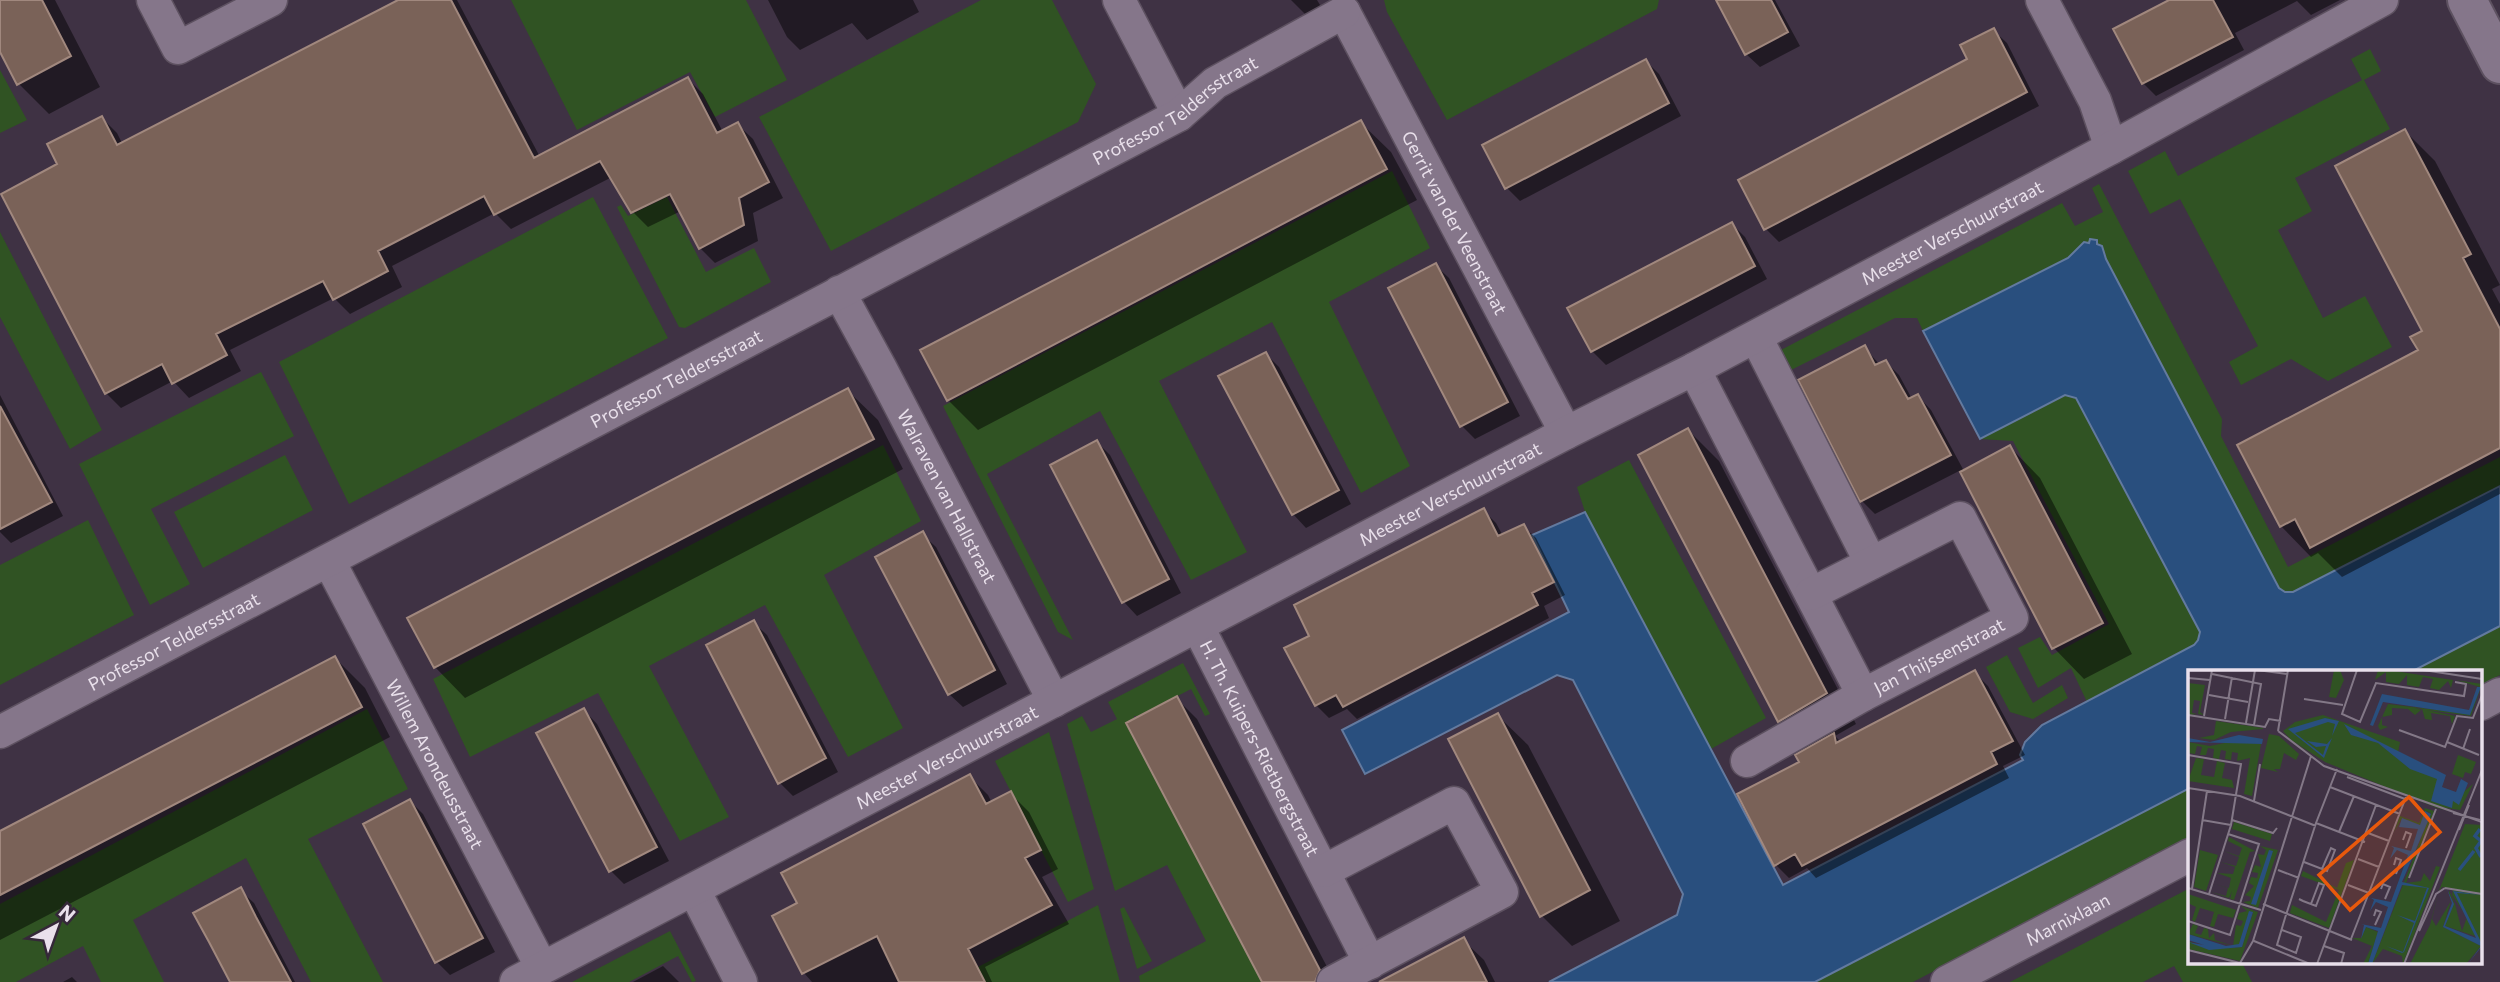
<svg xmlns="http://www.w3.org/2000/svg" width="2500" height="982" viewBox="0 0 2500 982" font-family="Commissioner,sans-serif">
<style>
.green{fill:#305323}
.water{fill:#294f7e;stroke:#637a9f;stroke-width:2}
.shadow{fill:#0007}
.building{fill:#7a6258;stroke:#a1887e;stroke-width:2}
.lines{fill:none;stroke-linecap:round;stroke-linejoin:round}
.street-casing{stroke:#5d5160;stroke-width:35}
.secondary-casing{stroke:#5d5160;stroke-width:42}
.street{stroke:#85768a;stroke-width:32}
.secondary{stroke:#85768a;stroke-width:38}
.labels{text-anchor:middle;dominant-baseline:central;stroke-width:7;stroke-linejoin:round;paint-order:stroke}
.street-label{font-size:18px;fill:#e9e0eb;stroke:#352839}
.inset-river{fill:none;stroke:#294f7e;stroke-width:3.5}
.inset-road{fill:none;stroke:#837887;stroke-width:2}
.view{fill:#e8590c;fill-opacity:0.15;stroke:#e8590c;stroke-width:3.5}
.inset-edge{fill:none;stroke:#e9e0eb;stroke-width:3.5}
</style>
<rect width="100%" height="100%" fill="#3f3244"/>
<path class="green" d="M 511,0 L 746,0 L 787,80 L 715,117 L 690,72 L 577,130 Z
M 981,0 L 1052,0 L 1096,84 L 1078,122 L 831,251 L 759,117 Z
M 1384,0 L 1659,0 L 1657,9 L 1447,120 L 1387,12 Z
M 2370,49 L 2381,71 L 2364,80 L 2390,129 L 2295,178 L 2312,211 L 2278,230 L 2323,318 L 2365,296 L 2392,347 L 2328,381 L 2291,359 L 2241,385 L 2229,362 L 2258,346 L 2180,199 L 2150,214 L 2128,171 L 2165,151 L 2178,176 L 2362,80 L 2351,59 Z
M 0,70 L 27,120 L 0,133 Z
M 1392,171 L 1430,248 L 1329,302 L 1410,466 L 1361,493 L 1272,322 L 1159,381 L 1247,552 L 1191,580 L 1100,411 L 987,474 L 1073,640 L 1058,632 L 943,406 Z
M 2099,184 L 2222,419 L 2221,436 L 2288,567 L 2500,457 L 2500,486 L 2293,592 L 2285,592 L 2279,588 L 2106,259 L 2105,252 L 2096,244 L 2096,240 L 2091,239 L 2089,243 L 2084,242 L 2068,258 L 1923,331 L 1917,318 L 1895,318 L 1789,371 L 1779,351 L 2062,203 L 2075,226 L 2103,212 L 2092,188 Z
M 593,197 L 668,338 L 349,504 L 279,362 Z
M 667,197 L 706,272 L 754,248 L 771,282 L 685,328 L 679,327 L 617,207 L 621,205 L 628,216 Z
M 0,232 L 102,430 L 70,449 L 0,317 Z
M 261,372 L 294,436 L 151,509 L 190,584 L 150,605 L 79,464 Z
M 2065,395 L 2076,398 L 2200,632 L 2198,640 L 2194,645 L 2087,702 L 2071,668 L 2038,688 L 2018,648 L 2040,637 L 2052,655 L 2109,624 L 2013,441 L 1980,439 Z
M 883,445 L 921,521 L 824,575 L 903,728 L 848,757 L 765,605 L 649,666 L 729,817 L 680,841 L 598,693 L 470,757 L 433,679 Z
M 285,455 L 313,510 L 203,568 L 174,512 Z
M 1629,460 L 1766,718 L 1711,749 L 1585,512 L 1577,487 Z
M 88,520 L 134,615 L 0,685 L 0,565 Z
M 2500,626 L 2500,675 L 2481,685 L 2481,672 L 2411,672 Z
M 2007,655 L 2033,703 L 2062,685 L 2068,698 L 2033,719 L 2010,712 L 1986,667 Z
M 1183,663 L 1210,714 L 1205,716 L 1191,689 L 1139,716 L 1134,716 L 1134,718 L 1126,723 L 1262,982 L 1140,982 L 1139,976 L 1206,941 L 1167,865 L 1115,891 L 1067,724 L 1082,716 L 1091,732 L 1117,719 L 1108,702 Z
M 367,709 L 408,789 L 308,839 L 383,982 L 311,982 L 246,858 L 133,920 L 164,982 L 101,982 L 83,946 L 16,982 L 0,982 L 0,904 Z
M 1049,732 L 1094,889 L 1068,902 L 995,761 Z
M 2190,788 L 2190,837 L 1913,982 L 1815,982 Z
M 2190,888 L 2190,963 L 2242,963 L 2252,982 L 2183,982 L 2174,966 L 2143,982 L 2010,982 Z
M 1098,905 L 1120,982 L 949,982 Z
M 1124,907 L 1152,961 L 1137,969 L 1120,909 Z
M 670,931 L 696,981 L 692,982 L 678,956 L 629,982 L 572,982 Z"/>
<path class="water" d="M 2090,239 L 2097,240 L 2097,244 L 2102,246 L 2106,259 L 2279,588 L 2285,592 L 2293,592 L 2500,486 L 2500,626 L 2411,672 L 2190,672 L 2190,788 L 1815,982 L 1549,982 L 1677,915 L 1683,894 L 1573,680 L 1557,675 L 1365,774 L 1342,730 L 1569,612 L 1532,535 L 1585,512 L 1783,885 L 2023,760 L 2020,755 L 2025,742 L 2042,725 L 2194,645 L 2198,640 L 2200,632 L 2076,398 L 2065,395 L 1980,439 L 1923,331 L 2068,258 L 2084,242 L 2089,243 Z"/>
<path class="shadow" d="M 0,0 L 55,0 L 100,87 L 49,114 L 19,84 L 0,48 Z
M 400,0 L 457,0 L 540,157 L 688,79 L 703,94 L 723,132 L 737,124 L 753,139 L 783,198 L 753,213 L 758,241 L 715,263 L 700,248 L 681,211 L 648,227 L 633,212 L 612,177 L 511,229 L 495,213 L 392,266 L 402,287 L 350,314 L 334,298 L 230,350 L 241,371 L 189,398 L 173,381 L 121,408 L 106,393 L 60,165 L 102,118 L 117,133 L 123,145 Z
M 768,0 L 913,0 L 919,12 L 867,40 L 852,23 L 800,50 L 787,37 Z
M 1291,0 L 1317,0 L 1328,18 L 1317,26 Z
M 1718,0 L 1775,0 L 1800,46 L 1760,67 L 1746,54 Z
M 2173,0 L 2340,0 L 2311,15 L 2297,1 L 2235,33 L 2244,50 L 2156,96 L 2143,83 Z
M 1993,30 L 2007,43 L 2039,106 L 1779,242 L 1766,229 L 1970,60 Z
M 1646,61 L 1659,74 L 1681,116 L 1520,201 L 1507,188 Z
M 1360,122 L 1391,152 L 1417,200 L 978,430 L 948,400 Z
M 2405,131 L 2435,161 L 2500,285 L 2492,289 L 2500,304 L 2500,494 L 2342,577 L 2318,553 L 2311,557 L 2281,526 L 2420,351 L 2424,332 Z
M 1732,224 L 1745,237 L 1767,279 L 1606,365 L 1592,351 L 1570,309 Z
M 1435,265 L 1449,278 L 1520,416 L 1475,439 L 1462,426 Z
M 1864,347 L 1880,365 L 1886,362 L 1899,375 L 1912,399 L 1918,396 L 1931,410 L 1964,471 L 2010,447 L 2040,478 L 2132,654 L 2084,679 L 2054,648 L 1961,470 L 1875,514 L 1862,501 Z
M 1266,354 L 1279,367 L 1351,504 L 1306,528 L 1293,514 Z
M 847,390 L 878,420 L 903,469 L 465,698 L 435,667 Z
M 0,395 L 63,516 L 11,543 L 0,532 Z
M 1688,430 L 1719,461 L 1856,724 L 1835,736 L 1841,742 L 1975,673 L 1988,686 L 2025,755 L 2003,766 L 2009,778 L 1816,878 L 1807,868 L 1789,878 L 1775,864 L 1801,763 L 1808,750 L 1779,721 L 1641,455 Z
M 1097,442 L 1110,455 L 1181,593 L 1137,616 L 1124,602 L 1052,466 Z
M 1483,510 L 1496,523 L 1503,536 L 1523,526 L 1536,538 L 1565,595 L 1544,606 L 1549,618 L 1357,719 L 1347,709 L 1329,718 L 1316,705 L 1311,636 Z
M 922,534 L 936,547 L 1007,684 L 963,707 L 949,694 Z
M 753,622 L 767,635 L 838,772 L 793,796 L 780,783 Z
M 335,658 L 365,688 L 390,737 L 0,940 L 0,833 Z
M 1176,698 L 1197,719 L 1335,982 L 1264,982 Z
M 584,710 L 597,724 L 669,861 L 624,884 L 611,871 Z
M 1497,715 L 1528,745 L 1620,921 L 1572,946 L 1542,916 Z
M 970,777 L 988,795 L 992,803 L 1010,793 L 1029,812 L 1058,869 L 1042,877 L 1069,924 L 985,967 L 992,982 L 812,982 L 804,973 L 799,904 Z
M 410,801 L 423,814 L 495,952 L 450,975 L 437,962 Z
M 240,890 L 254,903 L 295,982 L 232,982 Z
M 1463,940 L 1484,960 L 1495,982 L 1382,982 Z
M 663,966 L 679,982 L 633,982 Z
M 72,977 L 77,982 L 63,982 Z"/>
<path class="building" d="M 0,0 L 42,0 L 71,56 L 17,85 L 0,52 Z
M 398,0 L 451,0 L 534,158 L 688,77 L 717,133 L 738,122 L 769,182 L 739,198 L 744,225 L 699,249 L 670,194 L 631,213 L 600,161 L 494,215 L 484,196 L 378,251 L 388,271 L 333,300 L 323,281 L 216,334 L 227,355 L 172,384 L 162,364 L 105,394 L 1,194 L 57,164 L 47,144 L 102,116 L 117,145 Z
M 1716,0 L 1771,0 L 1788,32 L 1745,55 Z
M 2169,0 L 2213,0 L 2233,37 L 2142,84 L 2113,29 Z
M 1994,28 L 2027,92 L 1764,230 L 1738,180 L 1967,59 L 1960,45 Z
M 1646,59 L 1669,103 L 1505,189 L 1482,145 Z
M 1361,120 L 1387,169 L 947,401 L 920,350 Z
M 2405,129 L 2471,254 L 2463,258 L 2500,329 L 2500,448 L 2310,548 L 2295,519 L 2280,527 L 2237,445 L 2418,350 L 2410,337 L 2422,331 L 2335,166 Z
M 1732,222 L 1755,266 L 1591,352 L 1567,308 Z
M 1436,263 L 1508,402 L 1460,427 L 1388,288 Z
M 1865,345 L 1875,365 L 1886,360 L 1908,399 L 1918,394 L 1951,455 L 1860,502 L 1798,380 Z
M 1266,352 L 1339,490 L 1292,515 L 1218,376 Z
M 848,388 L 874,439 L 434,668 L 407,618 Z
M 0,406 L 52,502 L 0,529 Z
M 1688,428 L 1827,693 L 1778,722 L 1638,455 Z
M 1097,440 L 1169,579 L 1122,603 L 1050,465 Z
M 2010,445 L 2103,623 L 2052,649 L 1960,472 Z
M 1484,508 L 1498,536 L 1524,524 L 1554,582 L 1532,593 L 1538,605 L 1343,707 L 1336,695 L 1315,706 L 1284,648 L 1309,636 L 1294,605 Z
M 923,531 L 995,670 L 948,695 L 875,557 Z
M 754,620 L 826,758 L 778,784 L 706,645 Z
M 335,656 L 362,707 L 0,895 L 0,831 Z
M 1975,670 L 2013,741 L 1991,752 L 1997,764 L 1802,866 L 1795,854 L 1774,866 L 1737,794 L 1799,762 L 1795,755 L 1834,733 L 1836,743 Z
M 1177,696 L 1320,970 L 1315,982 L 1262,982 L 1126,723 Z
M 584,708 L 657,847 L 609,872 L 536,733 Z
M 1498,713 L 1590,890 L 1540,917 L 1448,739 Z
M 970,774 L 986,804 L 1011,791 L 1041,850 L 1025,858 L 1052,905 L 968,949 L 985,982 L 899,982 L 877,936 L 802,974 L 772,916 L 797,903 L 781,873 Z
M 410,799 L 483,938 L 435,963 L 363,824 Z
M 241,887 L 256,917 L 291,982 L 230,982 L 209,942 L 193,913 Z
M 1464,937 L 1487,982 L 1379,982 Z"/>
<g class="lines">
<defs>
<g id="street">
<path d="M 153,0 L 178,48 L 271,0"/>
<path d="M 1119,0 L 1179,115"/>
<path d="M 2042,0 L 2095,101 L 2111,148"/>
<path id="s1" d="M 1344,12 L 1566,433"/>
<path id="s2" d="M 839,292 L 881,369 L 1054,701"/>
<path d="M 1756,337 L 1871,563"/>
<path d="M 1694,369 L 1863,695"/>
<path id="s3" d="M 329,561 L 542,968"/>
<path id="s4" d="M 1198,627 L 1370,963"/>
<path d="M 2481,704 L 2500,694"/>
<path id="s5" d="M 0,732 L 1179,115 L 1215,83 L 1344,12"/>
<path id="s6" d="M 1747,761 L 1863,695 L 2012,618 L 1960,518 L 1811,594"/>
<path d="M 1324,871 L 1454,803 L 1502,892 L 1333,982"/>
<path d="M 694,890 L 741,982"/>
<path id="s7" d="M 516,982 L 1566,433 L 1694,369 L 2111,148 L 2382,0"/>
<path id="s8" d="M 1947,982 L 2190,855"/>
</g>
<path id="secondary" d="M 2467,0 L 2500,64"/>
</defs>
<use href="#street" class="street-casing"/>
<use href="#secondary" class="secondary-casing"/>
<use href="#street" class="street"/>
<use href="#secondary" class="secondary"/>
</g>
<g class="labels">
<g class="street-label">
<text stroke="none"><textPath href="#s5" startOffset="1330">Professor Teldersstraat</textPath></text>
<text stroke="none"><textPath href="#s1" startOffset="238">Gerrit van der Veenstraat</textPath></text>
<text stroke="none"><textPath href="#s7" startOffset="1620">Meester Verschuurstraat</textPath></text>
<text stroke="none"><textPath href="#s5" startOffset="763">Professor Teldersstraat</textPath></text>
<text stroke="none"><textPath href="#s7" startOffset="1054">Meester Verschuurstraat</textPath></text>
<text stroke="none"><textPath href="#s2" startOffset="231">Walraven van Hallstraat</textPath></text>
<text stroke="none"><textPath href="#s5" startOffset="196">Professor Teldersstraat</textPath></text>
<text stroke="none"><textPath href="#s6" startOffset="219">Jan Thijssenstraat</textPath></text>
<text stroke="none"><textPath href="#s4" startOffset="136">H. Th. Kuipers-Rietbergstraat</textPath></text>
<text stroke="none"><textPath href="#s7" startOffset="486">Meester Verschuurstraat</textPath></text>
<text stroke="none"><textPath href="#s3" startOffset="229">Willem Arondeusstraat</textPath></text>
<text stroke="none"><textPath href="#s8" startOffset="136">Marnixlaan</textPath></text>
</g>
</g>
<g transform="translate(2188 670)">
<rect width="294" height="294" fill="#3f3244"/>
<path d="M 146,0 L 152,0 L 156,10 L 148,28 L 141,27 ZM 190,0 L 200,0 L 265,10 L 263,18 L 260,11 L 251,20 L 242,18 L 245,9 L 235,7 L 231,17 L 219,15 L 219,5 L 211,14 L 198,12 L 198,2 L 187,10 ZM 268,10 L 294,14 L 283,46 L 239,40 L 267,46 L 264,54 L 262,46 L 243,43 L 244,50 L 237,49 L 234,39 L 227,38 L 233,40 L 227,45 L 220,39 L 204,38 L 204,45 L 194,47 L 194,55 L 200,57 L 192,60 L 190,56 L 200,34 L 282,44 L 292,17 ZM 0,13 L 17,15 L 12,42 L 16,45 L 10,44 L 12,31 L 6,30 L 4,43 L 9,44 L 1,45 ZM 135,45 L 212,72 L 209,88 L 252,108 L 254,119 L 272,125 L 285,114 L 272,140 L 251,137 L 270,143 L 249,138 L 137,92 L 105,71 L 127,88 L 98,67 L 104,71 L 95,61 L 107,52 ZM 28,51 L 75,58 L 75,59 L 43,62 L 26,70 L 11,68 L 26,65 ZM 81,64 L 91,66 L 111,84 L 108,90 L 96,83 L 92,99 L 86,99 L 90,102 L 73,98 ZM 46,71 L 73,74 L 64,126 L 56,124 L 62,88 L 49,91 L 50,83 L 44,82 L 43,90 L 37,89 L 38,81 L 33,80 L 31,89 L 25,88 L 26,79 L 20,78 L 18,85 L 12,85 L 14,77 L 9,76 L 7,84 L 1,83 L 0,72 L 22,76 ZM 270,85 L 288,92 L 283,104 L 277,102 L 275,108 L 264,104 ZM 8,88 L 16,89 L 13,105 L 26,107 L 29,91 L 37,93 L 34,108 L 44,110 L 46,118 L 0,111 ZM 237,138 L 246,141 L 218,213 L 233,211 L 236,203 L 242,211 L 248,196 L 252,197 L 215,294 L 214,286 L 195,279 L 184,294 L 243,143 L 237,141 L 232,155 L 214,148 L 206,162 L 212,146 L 231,153 ZM 46,152 L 84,164 L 82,171 L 44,159 ZM 277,154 L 294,155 L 294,274 L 290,267 L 257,256 L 266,233 L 261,224 L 261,220 L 267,234 L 274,261 L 279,247 L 264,225 L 265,219 L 254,217 L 250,223 ZM 41,167 L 67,181 L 62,182 L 46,230 L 42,229 L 44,221 L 41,228 L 23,222 L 38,226 L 40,218 L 26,214 L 41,218 L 43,208 L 29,203 L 45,204 L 47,197 L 33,192 L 48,196 L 51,187 L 36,181 L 51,186 L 54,178 L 40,171 ZM 72,176 L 90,180 L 70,238 L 55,232 L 62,231 L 63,227 L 57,225 L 66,216 L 61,213 L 63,207 L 69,208 L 70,203 L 64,202 L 67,195 L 73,197 L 70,184 L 76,185 L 78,180 ZM 12,180 L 30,185 L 18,221 L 6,217 ZM 166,190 L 141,258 L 102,243 L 104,235 L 138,252 L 151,220 L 113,206 L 115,201 L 149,218 L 158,193 ZM 0,224 L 48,240 L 45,248 L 30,244 L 26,257 L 22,256 L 26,242 L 12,238 L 7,252 L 4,250 L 8,237 L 0,233 ZM 250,224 L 244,249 L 248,256 L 263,231 L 255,257 L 293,276 L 278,294 L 222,294 L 242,255 ZM 53,236 L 70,242 L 52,291 L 0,279 L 0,271 L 22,279 L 54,277 L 65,243 L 62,241 L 51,274 L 45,276 L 0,264 L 5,254 L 10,256 L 7,263 L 13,265 L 16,258 L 20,259 L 21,268 L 26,263 L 27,270 L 45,276 L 48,255 L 53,256 L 55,251 L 49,249 L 51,243 L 59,241 ZM 178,257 L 190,262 L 180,294 L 175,294 L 184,276 L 164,268 L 173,268 Z" fill="#305323"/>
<path d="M 289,17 L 293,17 L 282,45 L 195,32 L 185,56 L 182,55 L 194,24 L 281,40 ZM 137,48 L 151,51 L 144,66 L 147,54 L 140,52 L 107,63 L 135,85 L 138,76 L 128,77 L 119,71 L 139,74 L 144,68 L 136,88 L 100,59 ZM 156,54 L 258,105 L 254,117 L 268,122 L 273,109 L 280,113 L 271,135 L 265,131 L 264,138 L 243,131 L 249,109 L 222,99 L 190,73 L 163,65 ZM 51,65 L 75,69 L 74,74 L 0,72 L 0,68 L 22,72 ZM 237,141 L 243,144 L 214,212 L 241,218 L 216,282 L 214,283 L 198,276 L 215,282 L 226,253 L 209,245 L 227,251 L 239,218 L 214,215 L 184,294 L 180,294 L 190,261 L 178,257 L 173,269 L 176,255 L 173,254 L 193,258 L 200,237 L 188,232 L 182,241 L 186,230 L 183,228 L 203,232 L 220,185 L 209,180 L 202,189 L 206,178 L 203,176 L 223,181 L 230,159 L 211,157 L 214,148 L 232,155 ZM 81,180 L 85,181 L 68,235 L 63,234 ZM 259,219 L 266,234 L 257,256 L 288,268 L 265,221 L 294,225 L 269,223 L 294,274 L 294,276 L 280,294 L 293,276 L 255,257 L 264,233 ZM 61,241 L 65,242 L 54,277 L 21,280 L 0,272 L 16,275 L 0,270 L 0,264 L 38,276 L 51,274 Z" fill="#294f7e"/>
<path class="inset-river" d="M 292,159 L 287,166 L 293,171 L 288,178 L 293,187M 271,200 L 286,181"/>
<path class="inset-road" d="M 69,0 L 99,4M 169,0 L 154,44 L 172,52 L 188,13 L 276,26 L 278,14 L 267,12M 235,0 L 294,9M 24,4 L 73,14 L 66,55M 0,8 L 22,10M 21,25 L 60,32M 116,29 L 155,35M 0,45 L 77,57 L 81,49 L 93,51M 16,46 L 24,0M 37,49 L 44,7M 58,53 L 67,0M 211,60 L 257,77 L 269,46 L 285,48 L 294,25M 90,61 L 136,96 L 294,152M 90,61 L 100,0M 259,72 L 291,85M 275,79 L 282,59M 0,85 L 53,94 L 43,155 L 21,224M 159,107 L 217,129M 142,117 L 212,144M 0,118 L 52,126 L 128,156M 66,131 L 72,94M 265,143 L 292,150M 14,150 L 43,155M 44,150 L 85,163 L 89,158M 128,153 L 177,172M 271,160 L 281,135M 151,162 L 166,126M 180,163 L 201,171M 215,170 L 218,162 L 223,164 L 218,178M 170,189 L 191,197M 116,192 L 134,199 L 143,178 L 147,180 L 139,201 L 134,199M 206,195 L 208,188 L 213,190 L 208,204M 90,200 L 111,208M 221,208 L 248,139M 160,215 L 181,223M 0,218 L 73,240M 257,218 L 294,224M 4,219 L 19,121M 193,219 L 195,214 L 202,217 L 197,229M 111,229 L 115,231 L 128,236 L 136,215 L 131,213 L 123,234M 75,234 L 164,270M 186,246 L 188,240 L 193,242 L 187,255M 0,251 L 42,265 L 71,174 L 40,164M 94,260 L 113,267 L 108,283 L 89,275 L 97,248 L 128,153 L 149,99M 231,261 L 248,224 L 257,218M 163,269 L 218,127M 65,271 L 123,86M 66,271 L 122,294M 136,276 L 156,283 L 153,294M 0,280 L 52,293 L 65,271M 129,294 L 188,135M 216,294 L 294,100"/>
<path class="view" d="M 221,127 L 252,162 L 162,240 L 131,205 Z"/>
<rect width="294" height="294" class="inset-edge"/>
</g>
<g transform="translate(56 926) rotate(41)" stroke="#352839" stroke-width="5" paint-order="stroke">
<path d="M0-5L12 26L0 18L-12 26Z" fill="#e9e0eb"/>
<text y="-10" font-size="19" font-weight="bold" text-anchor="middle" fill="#e9e0eb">N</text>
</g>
</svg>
